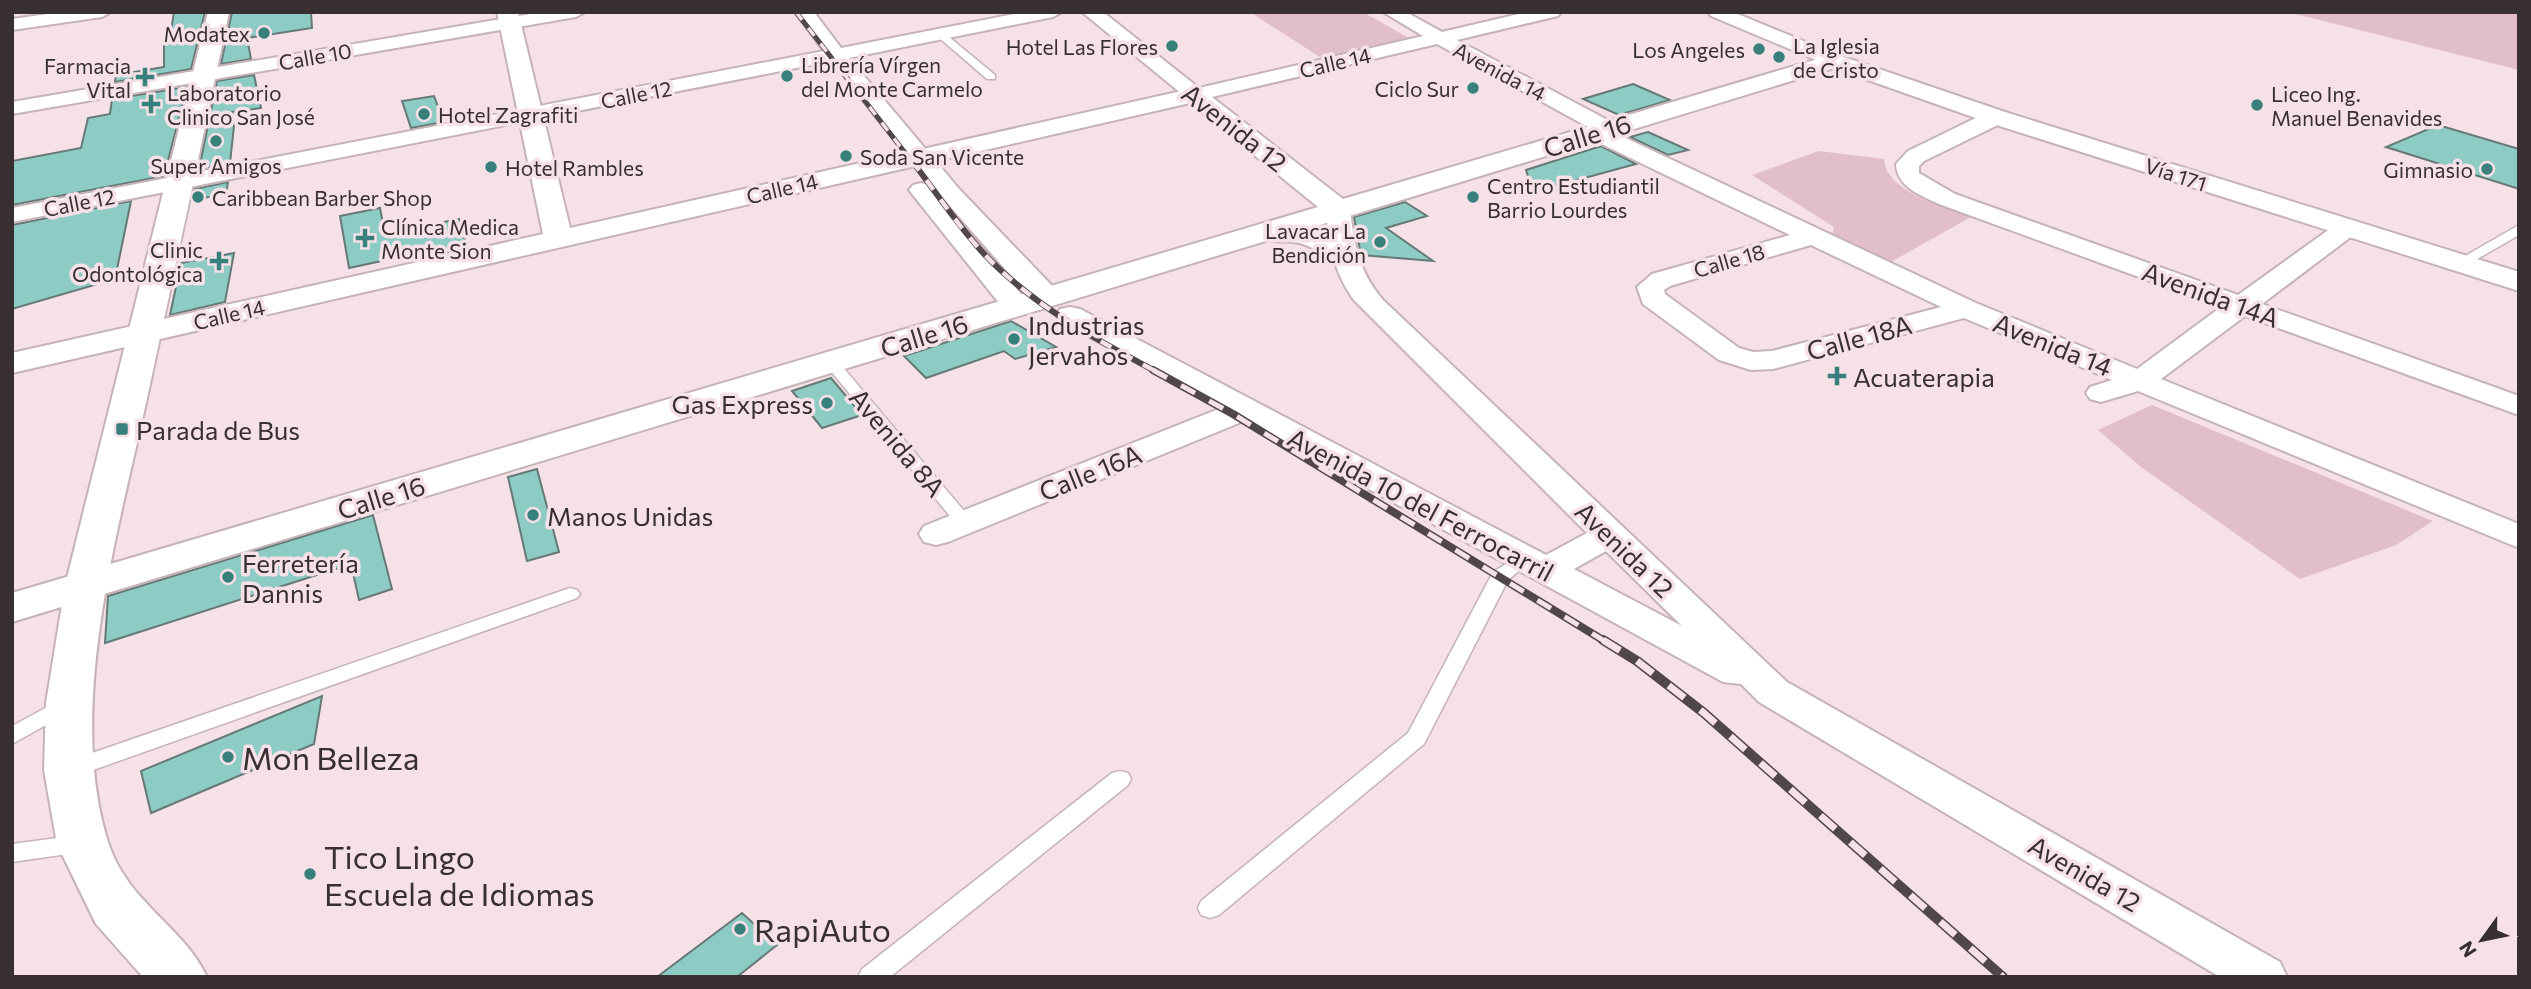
<svg xmlns="http://www.w3.org/2000/svg" width="2531" height="989" viewBox="0 0 2531 989" font-family="Commissioner,sans-serif">
<style>
.green{fill:#e1bec8}
.building{fill:#8dcbc5;stroke:#667977;stroke-width:2}
.lines{fill:none;stroke-linecap:round;stroke-linejoin:round}
.lane-casing{stroke:#c6b3b8;stroke-width:3}
.street-casing{stroke:#c6b3b8;stroke-width:4}
.secondary-casing{stroke:#c6b3b8;stroke-width:4}
.primary-casing{stroke:#c6b3b8;stroke-width:4}
.lane{fill:#fff;fill-rule:evenodd}
.street{fill:#fff;fill-rule:evenodd}
.secondary{fill:#fff;fill-rule:evenodd}
.primary{fill:#fff;fill-rule:evenodd}
.rail-far3-casing{stroke:#51474a;stroke-width:5}
.rail-far2-casing{stroke:#51474a;stroke-width:6}
.rail-far1-casing{stroke:#51474a;stroke-width:8}
.rail-casing{stroke:#51474a;stroke-width:10}
.rail-far3{stroke:#f5e1e7;stroke-width:3.5;stroke-dasharray:10;stroke-linecap:butt}
.rail-far2{stroke:#f5e1e7;stroke-width:4.5;stroke-dasharray:12;stroke-linecap:butt}
.rail-far1{stroke:#f5e1e7;stroke-width:5;stroke-dasharray:16;stroke-linecap:butt}
.rail{stroke:#f5e1e7;stroke-width:7;stroke-dasharray:20;stroke-linecap:butt}
.poi-dot{fill:#38807b;stroke:#f5e1e7;stroke-width:2.5}
.labels{text-anchor:middle;dominant-baseline:central;stroke-width:7;stroke-linejoin:round;paint-order:stroke}
.far-poi-label{font-size:21px;fill:#372f31;stroke:#f5e1e7;text-anchor:start}
.far-street-label{font-size:21px;fill:#372f31;stroke:#f5e1e7}
.street-label{font-size:26px;fill:#372f31;stroke:#f5e1e7}
.poi-label{font-size:26px;fill:#372f31;stroke:#f5e1e7;text-anchor:start}
.near-poi-label{font-size:32px;fill:#372f31;stroke:#f5e1e7;text-anchor:start}
</style>
<rect width="100%" height="100%" fill="#f5e1e7"/>
<path class="green" d="M 1250,12 L 1363,12 L 1407,37 L 1404,40 L 1323,59 Z
M 2287,12 L 2519,12 L 2519,70 Z
M 1819,151 L 1884,159 C 1886,192 1943,206 1971,217 L 1891,262 L 1831,239 L 1834,227 L 1752,175 Z
M 2152,405 L 2433,521 L 2396,545 L 2300,579 L 2141,467 L 2098,430 Z"/>
<path class="building" d="M 174,12 L 205,12 L 191,69 L 115,82 L 116,75 L 164,67 L 164,44 L 169,43 Z
M 232,12 L 311,12 L 312,28 L 247,38 L 251,59 L 221,64 Z
M 254,75 L 261,108 L 232,112 L 234,126 L 230,163 L 199,169 L 217,81 Z
M 1633,84 L 1670,100 L 1619,115 L 1583,99 Z
M 187,87 L 164,176 L 12,205 L 12,161 L 81,148 L 88,118 L 110,114 L 112,99 Z
M 434,96 L 444,122 L 411,128 L 402,101 Z
M 2438,125 L 2519,149 L 2519,189 L 2386,147 Z
M 1648,132 L 1688,150 L 1668,155 L 1630,137 Z
M 1601,146 L 1636,164 L 1533,192 L 1526,170 Z
M 228,182 L 226,194 L 192,200 L 195,189 Z
M 131,201 L 115,279 L 12,309 L 12,225 Z
M 1405,202 L 1427,216 L 1386,228 L 1433,261 L 1361,255 L 1354,217 Z
M 380,208 L 385,234 L 459,219 L 467,248 L 434,256 L 433,250 L 349,268 L 340,216 Z
M 234,253 L 225,302 L 170,315 L 181,263 Z
M 1011,321 L 1056,347 L 1015,359 L 1004,351 L 926,378 L 904,356 Z
M 831,378 L 862,415 L 822,428 L 792,391 Z
M 537,469 L 559,552 L 527,561 L 508,477 Z
M 373,515 L 392,589 L 359,600 L 351,564 L 105,643 L 108,596 Z
M 322,696 L 314,744 L 151,813 L 141,771 Z
M 742,913 L 777,945 L 737,977 L 657,977 Z"/>
<g class="lines">
<defs>
<path id="lane" d="M 937,32 L 943,32 L 995,75 L 995,79 L 987,79 L 937,36 Z
M 2519,225 L 2519,235 L 2465,266 L 2460,267 L 2453,263 Z
M 831,357 L 836,359 L 970,518 L 973,522 L 970,526 L 958,526 L 826,365 L 823,362 L 826,359 Z
M 1524,553 L 1533,559 L 1508,580 L 1424,744 L 1219,915 L 1210,918 L 1201,915 L 1198,908 L 1201,901 L 1408,733 L 1493,572 Z
M 570,588 L 577,590 L 580,594 L 577,598 L 82,774 L 74,776 L 66,774 L 63,768 L 66,762 Z
M 64,698 L 71,701 L 75,706 L 71,711 L 12,744 L 12,726 Z
M 1120,771 L 1128,773 L 1131,779 L 1128,785 L 890,977 L 858,977 L 862,969 L 1112,773 Z
M 80,835 L 88,837 L 92,844 L 88,851 L 12,862 L 12,844 Z"/>
<path id="street" d="M 62,12 L 111,12 L 102,17 L 12,30 L 12,19 Z
M 542,12 L 585,12 L 576,17 L 12,114 L 12,102 Z
M 795,12 L 814,12 L 841,48 L 1024,12 L 1062,12 L 1053,17 L 849,58 L 960,190 L 1057,291 L 1061,297 L 1057,303 L 1047,305 L 1037,303 L 1005,269 L 913,164 L 832,61 L 12,222 L 12,208 L 824,51 Z
M 1082,12 L 1103,12 L 1199,88 L 1423,36 L 1383,12 L 1406,12 L 1442,32 L 1527,12 L 1561,12 L 1558,16 L 1457,40 L 1615,124 L 1618,129 L 1615,133 L 1976,303 L 2137,369 L 2221,307 L 1939,204 C 1920,195 1897,187 1896,164 L 1908,151 L 1988,112 L 2004,112 L 2007,117 L 2004,122 L 1924,161 L 1919,166 L 1919,173 L 1955,194 L 2238,295 L 2338,223 L 2347,221 L 2356,223 L 2359,228 L 2356,233 L 2262,304 L 2519,396 L 2519,415 L 2245,316 L 2161,379 L 2519,524 L 2519,548 L 2138,391 L 2101,402 L 2090,399 L 2086,393 L 2090,387 L 2112,380 L 1964,318 L 1773,369 L 1751,370 L 1719,360 L 1643,304 L 1637,287 L 1652,274 L 1790,235 L 1587,137 L 1584,132 L 1588,127 L 1437,44 L 1195,101 L 1188,99 ZM 1811,245 L 1941,307 L 1772,351 L 1753,352 L 1739,348 L 1665,294 L 1664,290 L 1670,286 Z
M 1708,12 L 1733,12 L 1842,57 L 1845,61 L 1835,67 L 1828,65 L 1711,16 Z
M 921,183 L 929,185 L 1027,301 L 1031,307 L 1027,313 L 1017,315 L 1007,313 L 909,190 L 913,185 Z
M 1338,202 L 1347,204 L 1350,209 C 1354,245 1359,272 1383,300 L 1787,682 L 2280,962 L 2287,977 L 2220,977 L 1759,702 L 1741,684 L 1723,682 L 1244,421 L 948,542 L 936,545 L 924,542 L 919,534 L 924,526 L 1221,408 L 1060,321 L 1056,315 L 1060,309 L 1070,307 L 1080,309 L 1546,555 L 1587,533 L 1353,299 C 1333,270 1329,244 1326,209 L 1329,204 ZM 1606,551 L 1682,626 L 1574,569 Z"/>
<path id="secondary" d="M 497,12 L 518,12 L 570,228 L 1195,88 L 1203,90 L 1343,199 L 1835,54 L 2005,112 L 2519,272 L 2519,291 L 1987,122 L 1834,68 L 1310,228 C 1328,232 1347,240 1358,255 L 1354,261 C 1332,267 1322,250 1303,244 C 1292,240 1280,243 1269,240 L 12,622 L 12,593 L 1318,207 L 1190,103 L 12,373 L 12,353 L 543,234 Z"/>
<path id="primary" d="M 208,12 L 229,12 C 203,138 176,264 149,389 C 120,526 65,706 108,842 C 127,902 183,926 207,977 L 143,977 L 96,924 L 57,844 L 44,770 L 46,703 L 65,586 Z"/>
</defs>
<use href="#lane" class="lane-casing"/>
<use href="#street" class="street-casing"/>
<use href="#secondary" class="secondary-casing"/>
<use href="#primary" class="primary-casing"/>
<use href="#lane" class="lane"/>
<use href="#street" class="street"/>
<use href="#secondary" class="secondary"/>
<use href="#primary" class="primary"/>
<defs>
<path id="rail-far3" d="M 796,12 L 913,163"/>
<path id="rail-far2" d="M 912,161 C 936,192 958,226 985,255 C 1034,306 1095,339 1157,372"/>
<path id="rail-far1" d="M 1153,370 L 1233,414 L 1606,642"/>
<path id="rail" d="M 1603,640 L 1637,661 L 1704,713 L 2003,977"/>
</defs>
<use href="#rail-far3" class="rail-far3-casing"/>
<use href="#rail-far2" class="rail-far2-casing"/>
<use href="#rail-far1" class="rail-far1-casing"/>
<use href="#rail" class="rail-casing"/>
<use href="#rail-far3" class="rail-far3"/>
<use href="#rail-far2" class="rail-far2"/>
<use href="#rail-far1" class="rail-far1"/>
<use href="#rail" class="rail"/>
</g>
<g class="poi-dot">
<circle cx="264" cy="33" r="7"/>
<circle cx="1172" cy="46" r="7"/>
<circle cx="1759" cy="49" r="7"/>
<circle cx="1779" cy="57" r="7"/>
<circle cx="787" cy="76" r="7"/>
<path d="M141.5 66.5h7v7h7v7h-7v7h-7v-7h-7v-7h7z"/>
<circle cx="1473" cy="88" r="7"/>
<path d="M147.5 93.5h7v7h7v7h-7v7h-7v-7h-7v-7h7z"/>
<circle cx="2257" cy="105" r="7"/>
<circle cx="424" cy="114" r="7"/>
<circle cx="216" cy="141" r="7"/>
<circle cx="846" cy="156" r="7"/>
<circle cx="491" cy="167" r="7"/>
<circle cx="2487" cy="169" r="7"/>
<circle cx="198" cy="197" r="7"/>
<circle cx="1473" cy="197" r="7"/>
<path d="M361.5 227.5h7v7h7v7h-7v7h-7v-7h-7v-7h7z"/>
<circle cx="1380" cy="242" r="7"/>
<path d="M215.5 250.5h7v7h7v7h-7v7h-7v-7h-7v-7h7z"/>
<circle cx="1014" cy="339" r="7"/>
<path d="M1833.5 365.5h7v7h7v7h-7v7h-7v-7h-7v-7h7z"/>
<circle cx="827" cy="403" r="7"/>
<rect x="115" y="422" width="14" height="14" rx="3.5"/>
<circle cx="533" cy="515" r="7"/>
<circle cx="228" cy="577" r="7"/>
<circle cx="228" cy="757" r="7"/>
<circle cx="310" cy="874" r="7"/>
<circle cx="740" cy="929" r="7"/>
</g>
<g class="labels">
<g class="far-poi-label">
<text x="250" y="33" text-anchor="end">Modatex</text>
<text x="1793" y="45">La Iglesia<tspan x="1793" dy="24">de Cristo</tspan></text>
<text x="1158" y="46" text-anchor="end">Hotel Las Flores</text>
<text x="1745" y="49" text-anchor="end">Los Angeles</text>
<text x="801" y="64">Librería Vírgen<tspan x="801" dy="24">del Monte Carmelo</tspan></text>
<text x="131" y="65" text-anchor="end">Farmacia<tspan x="131" dy="24">Vital</tspan></text>
<text x="1459" y="88" text-anchor="end">Ciclo Sur</text>
<text x="167" y="92">Laboratorio<tspan x="167" dy="24">Clinico San José</tspan></text>
<text x="2271" y="93">Liceo Ing.<tspan x="2271" dy="24">Manuel Benavides</tspan></text>
<text x="438" y="114">Hotel Zagrafiti</text>
<text x="860" y="156">Soda San Vicente</text>
<text x="216" y="165" text-anchor="middle">Super Amigos</text>
<text x="505" y="167">Hotel Rambles</text>
<text x="2473" y="169" text-anchor="end">Gimnasio</text>
<text x="1487" y="185">Centro Estudiantil<tspan x="1487" dy="24">Barrio Lourdes</tspan></text>
<text x="212" y="197">Caribbean Barber Shop</text>
<text x="381" y="226">Clínica Medica<tspan x="381" dy="24">Monte Sion</tspan></text>
<text x="1366" y="230" text-anchor="end">Lavacar La<tspan x="1366" dy="24">Bendición</tspan></text>
<text x="203" y="249" text-anchor="end">Clinic<tspan x="203" dy="24">Odontológica</tspan></text>
</g>
<g class="far-street-label">
<text transform="translate(315 56) rotate(-10)">Calle 10</text>
<text transform="translate(1335 62) rotate(-13)">Calle 14</text>
<text transform="translate(1500 71) rotate(28)">Avenida 14</text>
<text transform="translate(636 94) rotate(-11)">Calle 12</text>
<text transform="translate(2176 174) rotate(18)">Vía 171</text>
<text transform="translate(782 188) rotate(-13)">Calle 14</text>
<text transform="translate(79 202) rotate(-11)">Calle 12</text>
<text transform="translate(1729 260) rotate(-16)">Calle 18</text>
<text transform="translate(229 314) rotate(-13)">Calle 14</text>
</g>
<g class="street-label">
<text transform="translate(1235 127) rotate(38)">Avenida 12</text>
<text transform="translate(1587 135) rotate(-17)">Calle 16</text>
<text transform="translate(2211 294) rotate(20)">Avenida 14A</text>
<text transform="translate(924 335) rotate(-17)">Calle 16</text>
<text transform="translate(1859 337) rotate(-15)">Calle 18A</text>
<text transform="translate(2053 344) rotate(22)">Avenida 14</text>
<text transform="translate(898 442) rotate(50)">Avenida 8A</text>
<text transform="translate(1090 472) rotate(-22)">Calle 16A</text>
<text transform="translate(381 497) rotate(-17)">Calle 16</text>
<text transform="translate(1421 504) rotate(28)">Avenida 10 del Ferrocarril</text>
<text transform="translate(1625 549) rotate(44)">Avenida 12</text>
<text transform="translate(2085 873) rotate(30)">Avenida 12</text>
</g>
<g class="poi-label">
<text x="1028" y="324">Industrias<tspan x="1028" dy="30">Jervahos</tspan></text>
<text x="1853" y="376">Acuaterapia</text>
<text x="813" y="403" text-anchor="end">Gas Express</text>
<text x="136" y="429">Parada de Bus</text>
<text x="547" y="515">Manos Unidas</text>
<text x="242" y="562">Ferretería<tspan x="242" dy="30">Dannis</tspan></text>
</g>
<g class="near-poi-label">
<text x="242" y="757">Mon Belleza</text>
<text x="324" y="856">Tico Lingo<tspan x="324" dy="37">Escuela de Idiomas</tspan></text>
<text x="754" y="929">RapiAuto</text>
</g>
</g>
<rect width="2531" height="989" fill="none" stroke="#372f31" stroke-width="28"/>
<g transform="translate(2482 940) rotate(237)" stroke="#f5e1e7" stroke-width="5" paint-order="stroke">
<path d="M0-5L12 26L0 18L-12 26Z" fill="#372f31"/>
<text y="-10" font-size="19" font-weight="bold" text-anchor="middle" fill="#372f31">N</text>
</g>
</svg>
